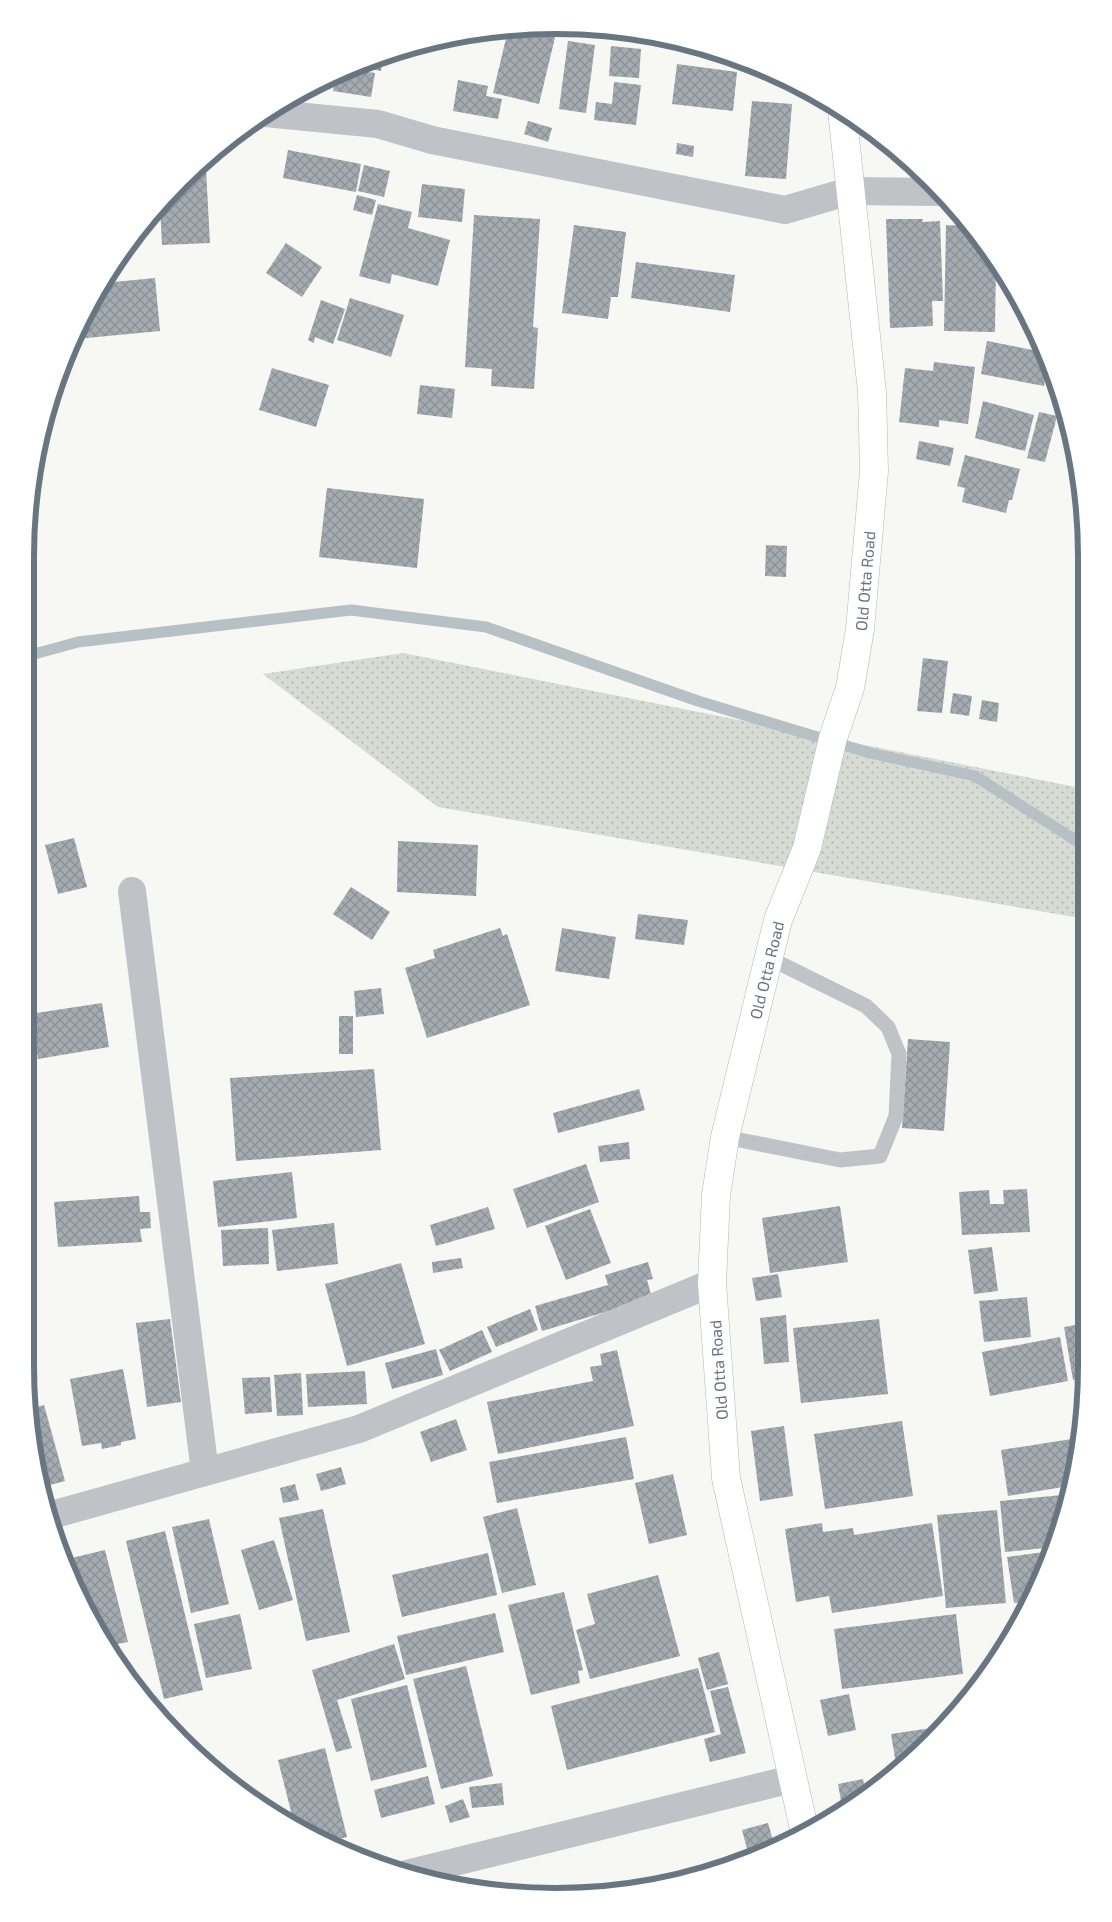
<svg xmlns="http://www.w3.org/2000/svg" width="1112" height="1922" viewBox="0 0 1112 1922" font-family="'Exo 2',sans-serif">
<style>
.grass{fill:url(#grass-dots)}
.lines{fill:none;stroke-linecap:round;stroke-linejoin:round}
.stream{stroke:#b7c0c5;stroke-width:11}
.building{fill:url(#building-cross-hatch)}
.secondary-casing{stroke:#b1b6ba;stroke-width:29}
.lane{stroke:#bfc2c6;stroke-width:15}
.street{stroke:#bfc2c6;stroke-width:28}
.secondary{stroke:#fff;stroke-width:28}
.labels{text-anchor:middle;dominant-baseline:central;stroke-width:5;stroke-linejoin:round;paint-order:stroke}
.street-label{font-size:16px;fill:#697682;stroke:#fff}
.rim{fill:none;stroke:#697682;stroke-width:6}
</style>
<defs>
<pattern id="grass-dots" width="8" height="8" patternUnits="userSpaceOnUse" patternTransform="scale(1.25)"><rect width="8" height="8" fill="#d6dbd4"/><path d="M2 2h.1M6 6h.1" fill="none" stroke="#b2b6b1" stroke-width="1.8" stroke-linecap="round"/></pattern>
<pattern id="building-cross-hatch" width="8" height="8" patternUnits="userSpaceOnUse" patternTransform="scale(1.25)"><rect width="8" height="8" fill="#a4abb1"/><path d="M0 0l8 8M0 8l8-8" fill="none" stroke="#8a9095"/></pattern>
</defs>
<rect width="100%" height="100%" fill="#f7f7f4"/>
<path class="grass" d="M 403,653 L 1086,789 L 1086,919 L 438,807 L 263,674 Z"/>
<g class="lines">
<path class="stream" d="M 27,656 L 78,642 L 351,610 L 486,627 L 698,701 L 870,753 L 975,776 L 1086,847"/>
</g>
<path class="building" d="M 558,25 L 539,104 L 493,93 L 508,30 Z
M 568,41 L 595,45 L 586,113 L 559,109 Z
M 683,42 L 701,48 L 701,49 L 683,47 Z
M 611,46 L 641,49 L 639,78 L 609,76 Z
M 383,56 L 381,71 L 351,66 L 353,66 Z
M 677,64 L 737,72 L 733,111 L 672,104 Z
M 347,69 L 375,73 L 371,97 L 333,91 L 335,75 Z
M 458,80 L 488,86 L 486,96 L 502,99 L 498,119 L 453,111 Z
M 614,82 L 641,85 L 636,125 L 594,120 L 596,102 L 612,104 Z
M 752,101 L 792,104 L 786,179 L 745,176 Z
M 528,121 L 552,128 L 548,142 L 524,134 Z
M 677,143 L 694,146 L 693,157 L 676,154 Z
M 288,150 L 361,164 L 356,192 L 283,178 Z
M 364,165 L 390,171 L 384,197 L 358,191 Z
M 206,170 L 210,243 L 162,245 L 160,205 L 180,181 L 192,171 Z
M 422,184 L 465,189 L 462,222 L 418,217 Z
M 357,195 L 376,200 L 372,215 L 353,210 Z
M 378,204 L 412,212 L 408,228 L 450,240 L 438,286 L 392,274 L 390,284 L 359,276 Z
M 474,215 L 540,219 L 533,327 L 538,328 L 534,389 L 491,386 L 492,369 L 465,367 Z
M 886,219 L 923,219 L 922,222 L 940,221 L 943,301 L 932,301 L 933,326 L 890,328 Z
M 574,225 L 626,232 L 618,297 L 611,297 L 608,319 L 562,313 Z
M 946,225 L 966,226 L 996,265 L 995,332 L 944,331 Z
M 286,243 L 322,267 L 302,297 L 266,273 Z
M 636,262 L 735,275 L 730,312 L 631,298 Z
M 155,278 L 160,331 L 76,339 L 104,283 Z
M 350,298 L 404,315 L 391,357 L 337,340 Z
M 321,300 L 345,309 L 333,344 L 315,337 L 314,343 L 308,340 Z
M 987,341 L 1043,352 L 1048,362 L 1044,386 L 981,374 Z
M 934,362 L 975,367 L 968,424 L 939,420 L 939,427 L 899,422 L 905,368 L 933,371 Z
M 272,368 L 329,385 L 316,427 L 259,410 Z
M 420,385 L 455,389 L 452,418 L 417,414 Z
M 983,401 L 1034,415 L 1025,451 L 975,438 Z
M 1039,412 L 1057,416 L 1045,462 L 1027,458 Z
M 919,441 L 954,448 L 950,466 L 916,459 Z
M 965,455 L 1020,469 L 1012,500 L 1009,500 L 1006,513 L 962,502 L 965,488 L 957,486 Z
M 327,488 L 424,499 L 417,568 L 319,557 Z
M 766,545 L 787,546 L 786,577 L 765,576 Z
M 923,658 L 948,661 L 942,713 L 917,711 Z
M 953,693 L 972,696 L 969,716 L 950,713 Z
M 982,700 L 999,703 L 997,722 L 979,719 Z
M 74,838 L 87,887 L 58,894 L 45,845 Z
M 398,841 L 478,845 L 476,896 L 397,892 Z
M 351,887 L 390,912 L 372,940 L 333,914 Z
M 638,914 L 688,920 L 684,945 L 635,939 Z
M 500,928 L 503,936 L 507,934 L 530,1005 L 427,1038 L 405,968 L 435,958 L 433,950 Z
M 562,928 L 616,937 L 609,979 L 555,971 Z
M 381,988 L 384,1014 L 356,1017 L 354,991 Z
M 102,1003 L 109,1047 L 38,1059 L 30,1014 Z
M 339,1016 L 353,1016 L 353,1054 L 339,1054 Z
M 908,1039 L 950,1042 L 944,1131 L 902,1128 Z
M 374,1069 L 381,1150 L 236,1161 L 230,1078 Z
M 639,1089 L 645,1110 L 558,1133 L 553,1113 Z
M 629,1142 L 630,1159 L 600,1162 L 598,1146 Z
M 586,1164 L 599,1202 L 527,1228 L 513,1189 Z
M 292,1172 L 297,1218 L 218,1227 L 213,1181 Z
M 1027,1189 L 1030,1232 L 962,1235 L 959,1192 L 989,1190 L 990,1204 L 1004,1204 L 1003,1190 Z
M 139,1196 L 140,1212 L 150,1212 L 151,1228 L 140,1229 L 142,1242 L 58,1247 L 54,1202 Z
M 840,1206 L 848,1262 L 770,1273 L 762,1218 Z
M 488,1207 L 495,1229 L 436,1246 L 430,1225 Z
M 590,1209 L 611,1263 L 566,1280 L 545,1226 Z
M 334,1223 L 338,1264 L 277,1271 L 272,1230 Z
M 268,1228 L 269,1264 L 223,1266 L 221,1230 Z
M 992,1247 L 998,1291 L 974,1294 L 968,1250 Z
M 461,1258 L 463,1268 L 433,1273 L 432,1262 Z
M 648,1262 L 653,1279 L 647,1280 L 652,1298 L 542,1331 L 535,1306 L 608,1285 L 605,1275 Z
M 401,1263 L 425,1344 L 347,1366 L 325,1284 Z
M 778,1274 L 782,1297 L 756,1301 L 752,1278 Z
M 1027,1297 L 1031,1337 L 984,1342 L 979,1301 Z
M 530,1309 L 538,1330 L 496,1347 L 487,1327 Z
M 786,1315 L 789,1362 L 764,1364 L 760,1318 Z
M 170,1319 L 181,1402 L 147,1407 L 136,1323 Z
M 879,1319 L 888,1394 L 801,1403 L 793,1328 Z
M 1086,1323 L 1086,1378 L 1073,1380 L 1064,1327 Z
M 482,1330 L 492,1352 L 450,1371 L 439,1350 Z
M 1060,1337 L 1068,1381 L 990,1396 L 982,1352 Z
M 436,1349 L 443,1375 L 392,1389 L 385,1363 Z
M 617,1350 L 634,1426 L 498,1454 L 487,1402 L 593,1381 L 590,1367 L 602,1365 L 600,1354 Z
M 123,1369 L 136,1439 L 121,1442 L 121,1445 L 102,1449 L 101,1443 L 82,1446 L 70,1379 Z
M 365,1371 L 367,1404 L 308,1407 L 306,1374 Z
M 301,1373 L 303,1415 L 277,1416 L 274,1375 Z
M 270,1377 L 272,1412 L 245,1414 L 242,1378 Z
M 44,1405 L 65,1481 L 42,1487 L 30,1436 L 29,1409 Z
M 456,1419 L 467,1450 L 431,1462 L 420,1432 Z
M 902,1421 L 913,1496 L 825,1509 L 814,1434 Z
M 784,1426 L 793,1496 L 760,1501 L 751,1431 Z
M 626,1437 L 634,1479 L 497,1503 L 489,1462 Z
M 1078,1438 L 1069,1486 L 1008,1496 L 1001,1450 Z
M 341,1467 L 346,1484 L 321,1491 L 316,1474 Z
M 673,1474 L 687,1535 L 649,1544 L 635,1483 Z
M 295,1484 L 299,1500 L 283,1503 L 280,1488 Z
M 1062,1495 L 1064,1512 L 1059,1537 L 1054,1547 L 1005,1552 L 1000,1501 Z
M 517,1508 L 536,1585 L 502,1593 L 483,1517 Z
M 323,1509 L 350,1632 L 306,1641 L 279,1518 Z
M 997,1510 L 1006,1603 L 946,1608 L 937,1515 Z
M 209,1519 L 229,1604 L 191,1613 L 172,1527 Z
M 822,1523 L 823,1532 L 853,1528 L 854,1535 L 932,1523 L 943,1596 L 832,1613 L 829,1596 L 796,1602 L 785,1529 Z
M 165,1531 L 203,1690 L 164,1699 L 126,1541 Z
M 274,1540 L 293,1600 L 259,1610 L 241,1550 Z
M 105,1550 L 128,1642 L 108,1646 L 80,1601 L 63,1560 Z
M 1052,1551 L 1027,1601 L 1014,1603 L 1007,1557 Z
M 488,1553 L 497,1595 L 402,1617 L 392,1575 Z
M 658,1575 L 680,1656 L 590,1679 L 576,1630 L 595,1624 L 587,1594 Z
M 564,1592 L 583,1670 L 578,1671 L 580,1683 L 531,1695 L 508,1605 Z
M 495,1613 L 504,1652 L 406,1675 L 397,1636 Z
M 240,1614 L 252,1669 L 206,1678 L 194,1624 Z
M 956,1614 L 963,1674 L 842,1689 L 834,1629 Z
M 394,1644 L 405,1679 L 337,1700 L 352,1748 L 336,1752 L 312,1670 Z
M 719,1652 L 728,1684 L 707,1690 L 698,1658 Z
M 466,1666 L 493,1776 L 441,1789 L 413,1679 Z
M 698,1668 L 715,1732 L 567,1770 L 551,1706 Z
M 407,1685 L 427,1767 L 371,1781 L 351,1699 Z
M 728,1687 L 746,1753 L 710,1762 L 704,1739 L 721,1734 L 710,1691 Z
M 849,1694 L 856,1730 L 828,1736 L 820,1700 Z
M 945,1726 L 910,1759 L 897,1770 L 891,1734 Z
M 325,1748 L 347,1837 L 322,1843 L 295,1827 L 278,1760 Z
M 428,1776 L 435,1804 L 381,1818 L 374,1790 Z
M 863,1779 L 866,1796 L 843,1812 L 838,1784 Z
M 502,1783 L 504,1805 L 472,1808 L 469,1787 Z
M 463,1799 L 470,1817 L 450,1823 L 445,1806 Z
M 768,1823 L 775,1847 L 749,1856 L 742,1830 Z
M 692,1874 L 692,1876 L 637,1887 L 636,1881 Z
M 505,1885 L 507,1893 L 478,1891 Z"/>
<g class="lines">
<defs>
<g id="secondary">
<path id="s1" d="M 805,1833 L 726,1478 L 712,1283 L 716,1195 L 725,1137 L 778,920 L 807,848 L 833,738 L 850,688 L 860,629 L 874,471 L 872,392 L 842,110"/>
</g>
</defs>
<use href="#secondary" class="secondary-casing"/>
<path class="lane" d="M 725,1137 L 840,1160 L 880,1156 L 896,1116 L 899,1054 L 888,1027 L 866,1006 L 767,957"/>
<path class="street" d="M 265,113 L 378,124 L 432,140 L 785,210 L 850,191 L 940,192
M 132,891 L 205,1472
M 48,1516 L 359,1429 L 712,1283
M 406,1874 L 792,1779"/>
<use href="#secondary" class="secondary"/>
</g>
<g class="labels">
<g class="street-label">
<text stroke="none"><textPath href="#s1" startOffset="1281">Old Otta Road</textPath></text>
<text stroke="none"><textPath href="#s1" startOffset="878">Old Otta Road</textPath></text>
<text transform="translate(718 1370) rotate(-94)">Old Otta Road</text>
</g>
</g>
<path d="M0 0H1112V1922H0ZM556 34H556A522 522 0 0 1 1078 556V1366A522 522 0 0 1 556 1888H556A522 522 0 0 1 34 1366V556A522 522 0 0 1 556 34Z" fill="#fff" fill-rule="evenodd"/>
<path class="rim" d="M556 34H556A522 522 0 0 1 1078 556V1366A522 522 0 0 1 556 1888H556A522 522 0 0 1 34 1366V556A522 522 0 0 1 556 34Z"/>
</svg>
